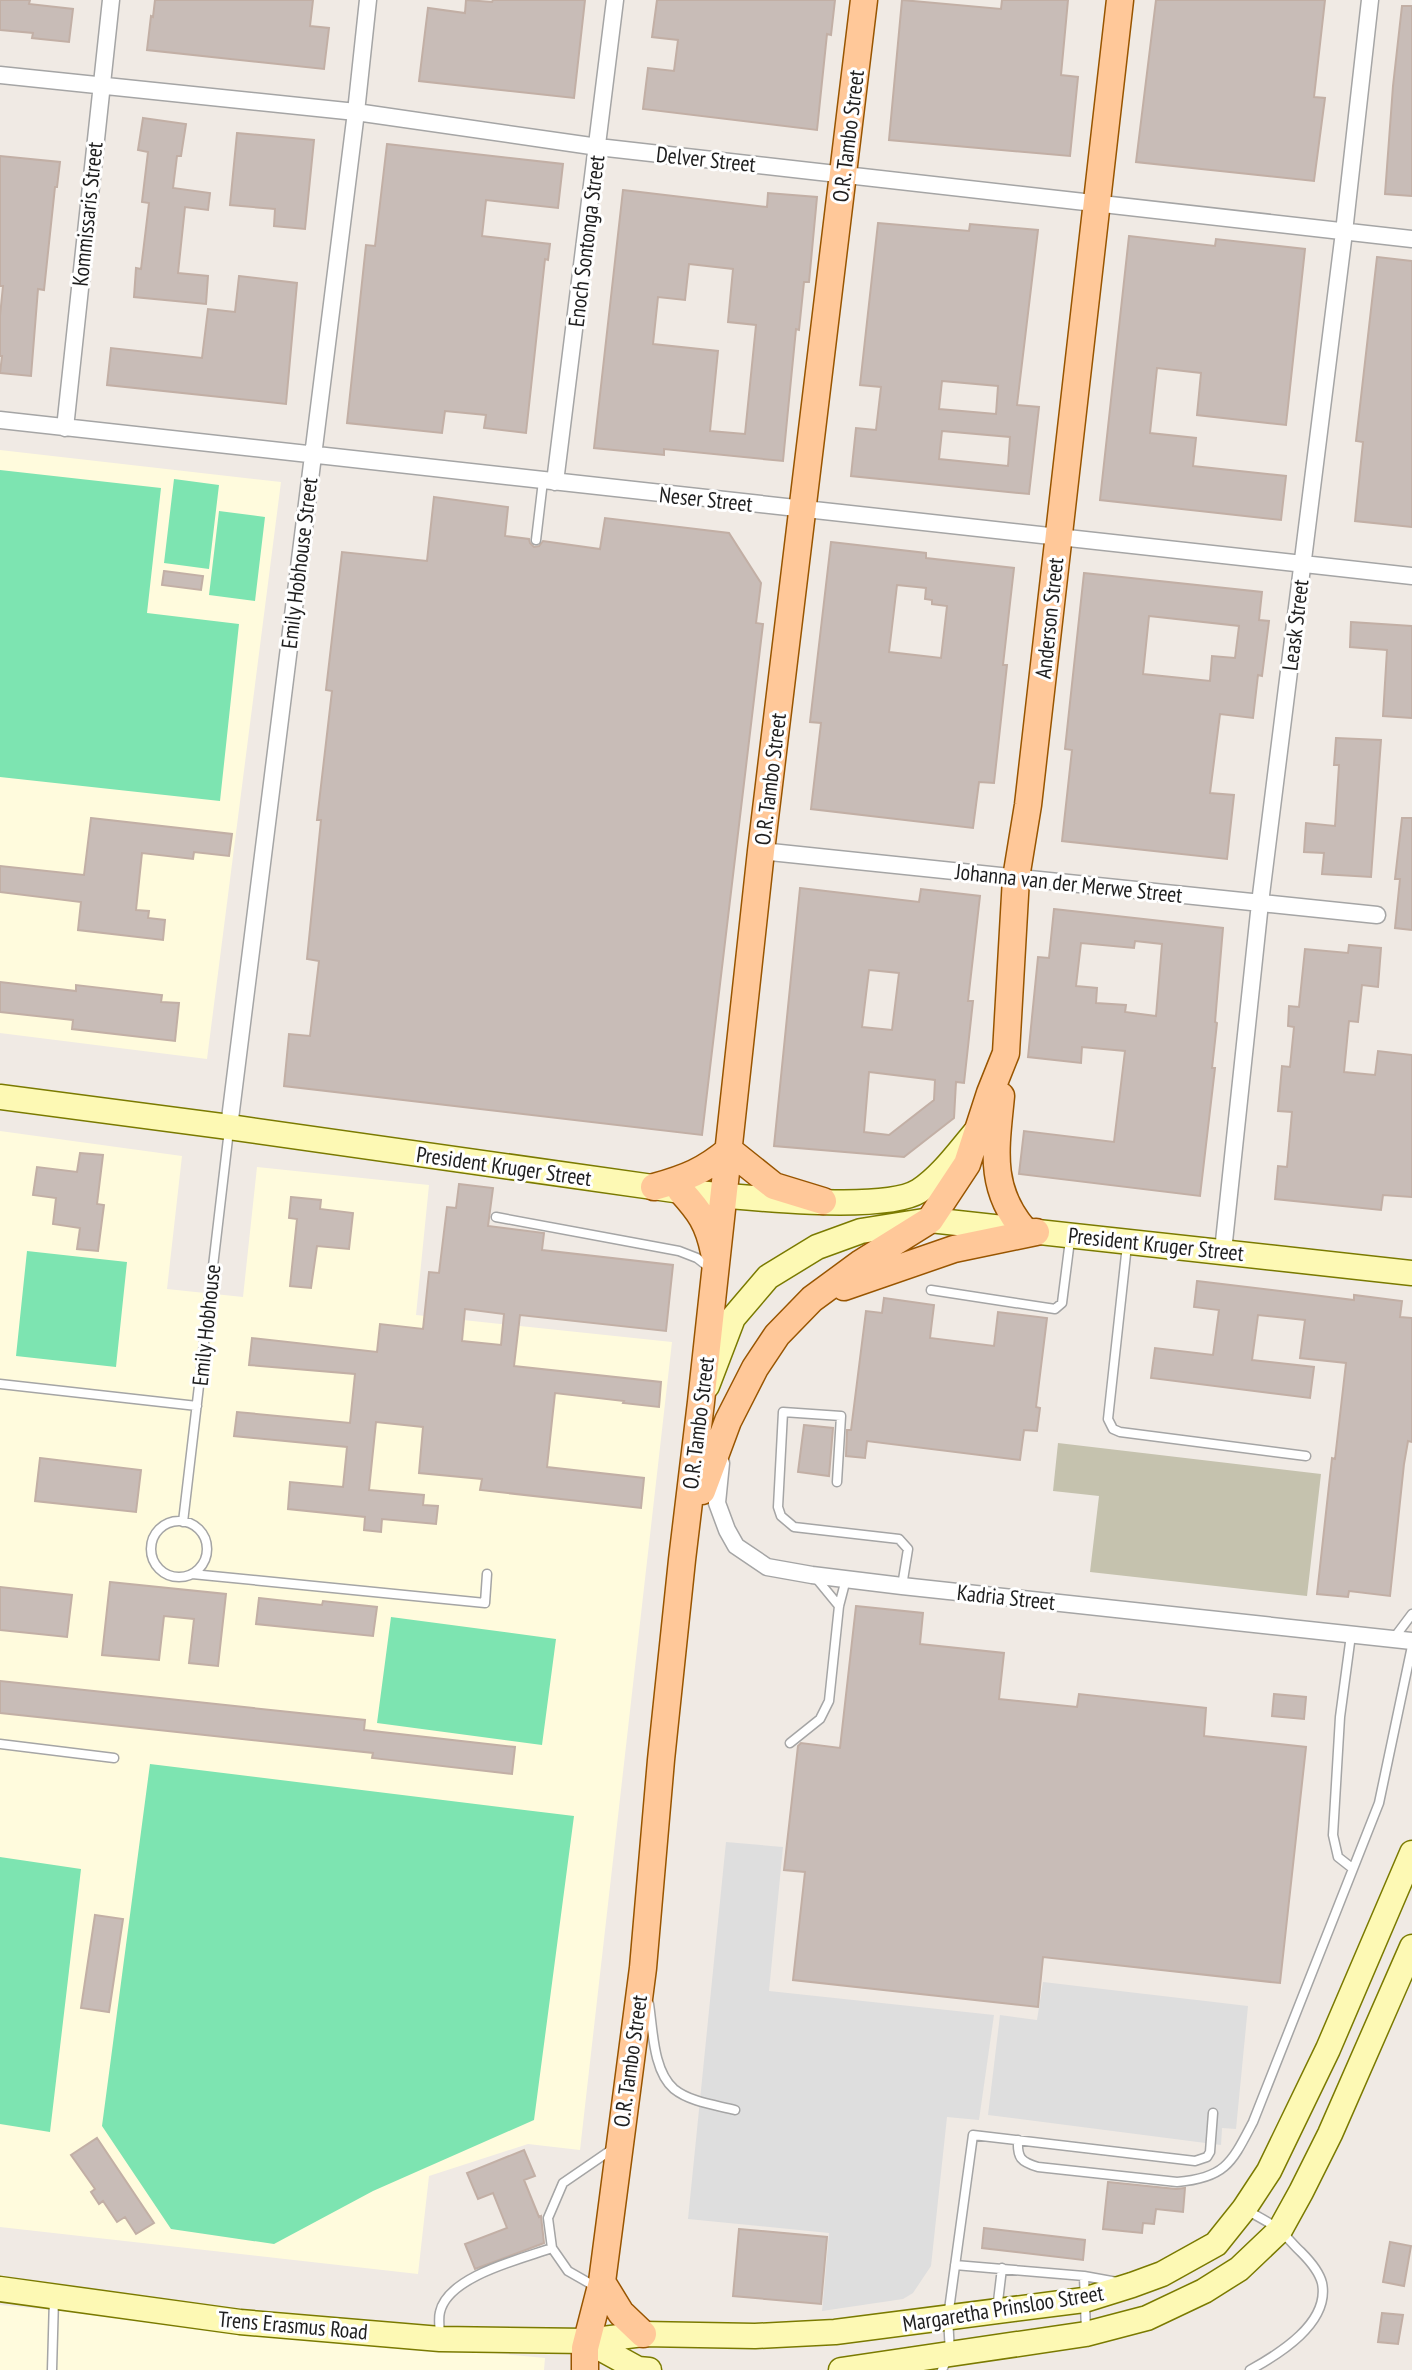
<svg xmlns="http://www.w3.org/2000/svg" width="1412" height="2370" viewBox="0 0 1412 2370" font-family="'PT Sans Narrow',sans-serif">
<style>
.education{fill:#fffbdd}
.construction{fill:#c5c2ae}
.pitch{fill:#7de4b1}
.parking{fill:#dedede}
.building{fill:#c8bcb7;stroke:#c2afa5;stroke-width:2;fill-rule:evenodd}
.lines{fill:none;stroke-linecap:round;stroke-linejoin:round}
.lane-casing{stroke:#a5a5a5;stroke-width:11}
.street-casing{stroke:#a5a5a5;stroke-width:19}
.secondary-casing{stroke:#7a7a00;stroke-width:27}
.primary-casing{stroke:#985500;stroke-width:29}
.lane{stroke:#fff;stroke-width:8}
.street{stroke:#fff;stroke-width:16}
.secondary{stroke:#fdf9b4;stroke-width:24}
.primary{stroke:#ffc899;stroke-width:26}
.labels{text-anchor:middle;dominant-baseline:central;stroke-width:6;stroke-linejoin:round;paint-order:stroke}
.street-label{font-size:22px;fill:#1e1e1e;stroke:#fff}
</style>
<rect width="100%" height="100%" fill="#f0eae4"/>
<path class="education" d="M 0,450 L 281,482 L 207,1059 L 0,1033 Z
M 0,1131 L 182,1156 L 167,1289 L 243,1297 L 257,1167 L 429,1185 L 416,1315 L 672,1342 L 580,2150 L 528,2144 L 429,2176 L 418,2274 L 0,2227 Z
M 0,2305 L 545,2358 L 544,2370 L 0,2370 Z"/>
<path class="construction" d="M 1058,1443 L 1321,1474 L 1307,1596 L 1090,1572 L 1099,1496 L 1053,1491 Z"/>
<path class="pitch" d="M 0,470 L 161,488 L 147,613 L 239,624 L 220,801 L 0,777 Z
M 174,479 L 219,485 L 209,569 L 164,563 Z
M 219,511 L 265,517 L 255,601 L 209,595 Z
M 27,1251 L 127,1262 L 116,1367 L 16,1356 Z
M 391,1617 L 556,1639 L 542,1745 L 377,1723 Z
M 150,1764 L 574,1816 L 534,2120 L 373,2191 L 274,2244 L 171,2229 L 102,2126 Z
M 0,1857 L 81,1869 L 50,2132 L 0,2124 Z"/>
<path class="parking" d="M 726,1842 L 783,1847 L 769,1991 L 994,2015 L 979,2120 L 947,2117 L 931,2266 L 913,2293 L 903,2299 L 822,2311 L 829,2233 L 688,2219 Z
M 1043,1982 L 1248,2006 L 1236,2129 L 1222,2128 L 1221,2145 L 988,2115 L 1000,2015 L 1037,2020 Z"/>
<path class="building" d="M 0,0 L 30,0 L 29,4 L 73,9 L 69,42 L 32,38 L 33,33 L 0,30 Z
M 155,0 L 313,0 L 310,26 L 329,28 L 324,69 L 147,50 L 151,16 L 153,17 Z
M 466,0 L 492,2 L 493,0 L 585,0 L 574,98 L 419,81 L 428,8 L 465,13 Z
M 657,0 L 835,0 L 831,35 L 827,34 L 817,130 L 643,109 L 648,68 L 674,71 L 678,40 L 652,37 Z
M 902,0 L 1001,9 L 1002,0 L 1068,0 L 1061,75 L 1078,77 L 1070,156 L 889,140 Z
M 1156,0 L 1325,0 L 1314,97 L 1325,98 L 1314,181 L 1136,162 Z
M 1402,6 L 1412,6 L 1412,196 L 1385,194 L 1393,86 Z
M 143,118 L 186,124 L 181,156 L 177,156 L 173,188 L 210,193 L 208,210 L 185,207 L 178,273 L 208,276 L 206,304 L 134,297 L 136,268 L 141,269 L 149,203 L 142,202 L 148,152 L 138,150 Z
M 237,133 L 314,140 L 305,229 L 274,226 L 275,209 L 230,205 Z
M 387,144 L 563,164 L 558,208 L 486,200 L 482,236 L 550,244 L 548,260 L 545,259 L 526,433 L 484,428 L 486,415 L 445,411 L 442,433 L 347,423 L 366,245 L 375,246 Z
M 0,156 L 60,162 L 57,187 L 55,187 L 44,290 L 38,289 L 31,376 L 0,373 L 2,356 L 0,356 L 0,316 L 3,286 L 0,286 Z
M 623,190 L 767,207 L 768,193 L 817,197 L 809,282 L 804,282 L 799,330 L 796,329 L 783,461 L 664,449 L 664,455 L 594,448 ZM 689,264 L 733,269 L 728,322 L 756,325 L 745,434 L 710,431 L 718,351 L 653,344 L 658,297 L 685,300 Z
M 878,223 L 969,231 L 970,224 L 1038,230 L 1017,405 L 1039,407 L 1029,494 L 851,476 L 856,428 L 876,430 L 881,387 L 860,385 ZM 942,381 L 998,386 L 996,414 L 939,409 ZM 942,431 L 1010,437 L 1008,466 L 939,459 Z
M 1129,236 L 1215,246 L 1216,239 L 1305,249 L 1286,425 L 1197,415 L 1201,373 L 1157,368 L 1150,433 L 1196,438 L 1193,466 L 1286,476 L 1281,520 L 1100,500 Z
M 1377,257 L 1412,261 L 1412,527 L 1355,521 L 1363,442 L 1356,441 Z
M 239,276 L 297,283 L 286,404 L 107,385 L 111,348 L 202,358 L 208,309 L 235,312 Z
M 434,497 L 508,507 L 505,536 L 529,539 L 530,543 L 534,547 L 539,546 L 543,541 L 600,549 L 605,518 L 729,533 L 761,583 L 756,623 L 763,624 L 702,1135 L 284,1086 L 289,1034 L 310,1036 L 319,961 L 307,959 L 321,820 L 317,820 L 332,691 L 326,690 L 342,552 L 427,561 Z
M 831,542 L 926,553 L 926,558 L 1014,568 L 1003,665 L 1007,665 L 994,783 L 979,782 L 973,828 L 811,809 L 821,723 L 810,722 ZM 897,585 L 926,588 L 925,599 L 932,600 L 932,604 L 947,606 L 941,658 L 889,652 Z
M 164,571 L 203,576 L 201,590 L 162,585 Z
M 1084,573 L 1262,592 L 1259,620 L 1269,621 L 1262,676 L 1258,675 L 1253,718 L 1220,714 L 1210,793 L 1234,795 L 1227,859 L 1062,841 L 1072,750 L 1065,749 ZM 1149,616 L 1239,626 L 1235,658 L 1212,656 L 1210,681 L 1143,674 Z
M 1351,622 L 1412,626 L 1412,718 L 1383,716 L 1387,650 L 1350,647 Z
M 1336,738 L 1381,740 L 1371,877 L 1322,874 L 1324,853 L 1304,852 L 1306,823 L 1335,826 L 1339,765 L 1334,765 Z
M 91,818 L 232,834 L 229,856 L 194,852 L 193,859 L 142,853 L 136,910 L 149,911 L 148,918 L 165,920 L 163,940 L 78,930 L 81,902 L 0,892 L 0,866 L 84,875 Z
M 1402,818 L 1412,818 L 1412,930 L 1395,928 L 1400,879 L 1395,879 Z
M 800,888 L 919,902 L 921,889 L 980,896 L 968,1001 L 973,1001 L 964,1083 L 956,1082 L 954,1118 L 904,1157 L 774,1146 ZM 869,970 L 899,973 L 892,1030 L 862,1027 ZM 869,1072 L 935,1080 L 934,1100 L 889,1135 L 864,1132 Z
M 1054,909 L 1223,928 L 1215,1022 L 1217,1023 L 1212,1068 L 1215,1068 L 1200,1196 L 1019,1174 L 1024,1131 L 1114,1142 L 1125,1051 L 1082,1047 L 1081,1063 L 1028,1057 L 1038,957 L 1049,958 ZM 1135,941 L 1162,944 L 1156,1016 L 1125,1012 L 1126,1005 L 1096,1003 L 1097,988 L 1076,986 L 1081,943 L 1134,948 Z
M 1349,945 L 1381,948 L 1378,987 L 1362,985 L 1358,1022 L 1349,1021 L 1344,1072 L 1375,1075 L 1378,1051 L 1412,1055 L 1412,1197 L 1383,1195 L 1381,1210 L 1275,1199 L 1278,1166 L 1287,1167 L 1292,1112 L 1278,1111 L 1282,1066 L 1290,1067 L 1294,1027 L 1288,1026 L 1289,1006 L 1299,1007 L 1305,949 L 1348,953 Z
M 0,982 L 76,991 L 76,985 L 162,995 L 161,1002 L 179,1003 L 175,1041 L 72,1029 L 73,1020 L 0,1012 Z
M 80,1153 L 103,1155 L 97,1204 L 104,1205 L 98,1251 L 77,1249 L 80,1228 L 53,1224 L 56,1198 L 33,1195 L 37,1167 L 77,1172 Z
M 459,1184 L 493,1188 L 488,1226 L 544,1233 L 542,1250 L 673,1265 L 666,1331 L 520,1315 L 514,1366 L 661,1382 L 659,1407 L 623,1403 L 624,1401 L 555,1393 L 547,1467 L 644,1478 L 641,1508 L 480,1490 L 482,1479 L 419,1473 L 423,1427 L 376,1422 L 369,1490 L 424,1495 L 423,1505 L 438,1506 L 436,1524 L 382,1519 L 381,1532 L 364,1530 L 365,1517 L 288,1509 L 290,1482 L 343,1487 L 347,1447 L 234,1436 L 237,1412 L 350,1423 L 355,1374 L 249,1365 L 252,1338 L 377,1352 L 380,1324 L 423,1329 L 429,1272 L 439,1273 L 447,1207 L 456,1208 ZM 465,1309 L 504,1314 L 501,1345 L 462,1341 Z
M 291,1197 L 321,1200 L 320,1209 L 353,1213 L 349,1249 L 317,1246 L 311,1288 L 290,1286 L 297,1219 L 289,1218 Z
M 1197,1281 L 1354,1300 L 1354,1295 L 1402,1301 L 1400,1317 L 1412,1318 L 1412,1442 L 1408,1441 L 1404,1464 L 1390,1596 L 1349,1591 L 1348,1597 L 1317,1594 L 1332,1458 L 1335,1459 L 1346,1363 L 1300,1358 L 1305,1320 L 1258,1315 L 1252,1360 L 1314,1367 L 1310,1398 L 1151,1378 L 1155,1348 L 1213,1355 L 1219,1310 L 1194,1307 Z
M 884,1298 L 934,1305 L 930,1338 L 994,1346 L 998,1312 L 1047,1318 L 1036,1407 L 1040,1408 L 1037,1431 L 1024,1430 L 1020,1460 L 867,1441 L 865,1458 L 846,1456 L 847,1430 L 851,1430 L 866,1311 L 882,1313 Z
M 804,1425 L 833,1428 L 829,1476 L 798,1472 Z
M 40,1458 L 141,1470 L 136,1512 L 35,1501 Z
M 110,1582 L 226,1594 L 218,1666 L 189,1663 L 194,1619 L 164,1616 L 159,1660 L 102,1655 Z
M 0,1587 L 72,1595 L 67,1637 L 0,1630 Z
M 259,1598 L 322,1605 L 323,1601 L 377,1607 L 373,1636 L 256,1624 Z
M 856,1606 L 923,1613 L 920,1644 L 1004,1653 L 999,1699 L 1077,1707 L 1079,1694 L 1206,1708 L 1204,1736 L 1306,1747 L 1280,1983 L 1043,1957 L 1038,2007 L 793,1980 L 805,1872 L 784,1870 L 798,1746 L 801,1743 L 840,1748 Z
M 0,1681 L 365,1720 L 364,1730 L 515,1747 L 512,1774 L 372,1758 L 373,1753 L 0,1713 Z
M 1274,1694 L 1306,1697 L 1304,1719 L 1272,1716 Z
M 95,1915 L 123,1919 L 109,2012 L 81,2008 Z
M 97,2138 L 154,2223 L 136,2234 L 125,2217 L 117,2222 L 103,2201 L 99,2204 L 91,2192 L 95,2189 L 71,2155 Z
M 524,2150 L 535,2176 L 524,2180 L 539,2217 L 541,2216 L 544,2243 L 475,2269 L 465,2244 L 507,2228 L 493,2193 L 478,2199 L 467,2173 Z
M 1108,2182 L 1176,2189 L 1185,2188 L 1183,2212 L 1156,2209 L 1154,2224 L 1143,2223 L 1142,2233 L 1103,2229 Z
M 984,2228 L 1085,2240 L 1083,2260 L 982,2248 Z
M 739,2229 L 827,2237 L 821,2304 L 733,2296 Z
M 1390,2242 L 1411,2246 L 1404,2286 L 1383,2282 Z
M 1382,2313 L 1403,2315 L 1398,2344 L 1378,2342 Z"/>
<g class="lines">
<defs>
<path id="lane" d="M 536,540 L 543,481
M 496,1217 L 679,1251 L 697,1258 L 711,1269
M 1127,1245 L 1108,1419 L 1113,1429 L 1120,1432 L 1306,1456
M 931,1290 L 1055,1309 L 1062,1303 L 1070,1240
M 0,1384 L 197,1406
M 837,1482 L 841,1416 L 783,1412 L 778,1507 L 781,1516 L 794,1527 L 899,1539 L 908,1549 L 902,1586
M151 1549a28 28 0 1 1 56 0a28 28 0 1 1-56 0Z
M 183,1522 L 229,1130
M 192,1574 L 485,1603 L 487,1574
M 816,1578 L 839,1606
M 1351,1635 L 1340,1717 L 1333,1835 L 1338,1857 L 1352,1868
M 1394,1638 L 1412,1614
M 790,1743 L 820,1719 L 829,1701 L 839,1606 L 846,1579
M 0,1744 L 114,1758
M 649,2004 C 653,2030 653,2071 674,2089 C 690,2102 716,2105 735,2110
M 1018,2140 C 1017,2158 1021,2162 1038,2167 L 1177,2182 C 1226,2178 1232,2162 1253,2122 L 1379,1803 L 1412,1646
M 1246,2210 C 1257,2216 1269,2222 1278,2229 C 1287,2236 1293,2245 1301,2252 C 1309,2260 1319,2271 1322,2283 C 1330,2323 1279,2354 1250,2370
M 955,2265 L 1084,2276 L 1117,2282
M 1084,2276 L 1086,2331
M 596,2287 L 568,2271 L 552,2248 L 548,2218 L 563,2183 L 614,2148
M 997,2310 L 1002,2268
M 440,2337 C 440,2329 438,2319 440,2312 C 448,2276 521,2259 552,2248
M 52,2370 L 54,2298
M 942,2370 L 950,2353 L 948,2317 L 973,2135 L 1195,2161 L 1207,2157 L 1210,2152 L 1213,2113"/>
<path id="street" d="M 0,75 L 356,112 L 598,147 L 1412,239
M 0,420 L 1412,576
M 65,428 L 111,0
M 555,482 L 615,0
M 761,851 L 1377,915
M 229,1127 L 356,112 L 368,0
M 1223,1251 L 1260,903 L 1344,232 L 1370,0
M 721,1463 L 717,1503 L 727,1530 L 736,1546 L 767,1567 L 812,1575 L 902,1586 L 1412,1641"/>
<path id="secondary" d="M 0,1097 L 229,1127 L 681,1191 C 728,1196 882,1214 919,1191 C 942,1176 960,1150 978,1129
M 707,1386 L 733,1318 L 768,1277 L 817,1247 L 861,1231 L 930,1220 L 1412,1273
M 0,2289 L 240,2322 L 440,2339 L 587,2341 L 643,2334 L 755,2336 L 835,2332 L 1084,2300 L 1132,2285 L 1162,2274 L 1216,2244 L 1244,2209 L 1269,2171 L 1328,2049 L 1412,1853
M 587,2341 L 638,2369 L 649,2370
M 841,2370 L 1086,2334 L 1147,2318 L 1204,2291 L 1239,2269 L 1280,2230 L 1301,2192 L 1330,2134 L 1412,1947"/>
<path id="primary" d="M 1001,1096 C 996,1148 988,1188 1024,1230
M 654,1187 C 686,1178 704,1171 729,1150 L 774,1186 L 823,1201
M 681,1191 C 700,1212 708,1223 714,1252
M 844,1287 L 954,1249 L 1036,1232
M 702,1491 L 728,1421 L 755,1368 L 777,1335 L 812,1299 L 861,1263 L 930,1220 L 967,1164 L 990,1093 L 1006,1053 L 1016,878 L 1028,805 L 1120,0
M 602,2282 L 621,2313 L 643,2334
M 585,2370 L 585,2348 L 602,2282 L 643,1968 L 661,1760 L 682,1560 L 701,1402 L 761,851 L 864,0"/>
</defs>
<use href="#lane" class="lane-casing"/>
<use href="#street" class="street-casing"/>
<use href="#secondary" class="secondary-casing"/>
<use href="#primary" class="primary-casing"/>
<use href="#lane" class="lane"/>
<use href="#street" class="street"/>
<use href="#secondary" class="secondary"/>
<use href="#primary" class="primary"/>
</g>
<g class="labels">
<g class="street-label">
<text transform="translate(848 136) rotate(-83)">O.R. Tambo Street</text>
<text transform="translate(706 159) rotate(6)">Delver Street</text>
<text transform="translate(87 214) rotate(-84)">Kommissaris Street</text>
<text transform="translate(586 241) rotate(-83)">Enoch Sontonga Street</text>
<text transform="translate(706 499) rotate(6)">Neser Street</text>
<text transform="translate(299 563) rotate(-83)">Emily Hobhouse Street</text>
<text transform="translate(1049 618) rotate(-84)">Anderson Street</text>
<text transform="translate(1295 625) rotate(-83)">Leask Street</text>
<text transform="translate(770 779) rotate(-83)">O.R. Tambo Street</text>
<text transform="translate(1069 883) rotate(6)">Johanna van der Merwe Street</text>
<text transform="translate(504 1166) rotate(8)">President Kruger Street</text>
<text transform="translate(1156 1244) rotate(6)">President Kruger Street</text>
<text transform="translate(206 1325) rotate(-84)">Emily Hobhouse</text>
<text transform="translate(698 1423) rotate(-83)">O.R. Tambo Street</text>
<text transform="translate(1006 1597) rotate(6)">Kadria Street</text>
<text transform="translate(630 2061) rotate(-82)">O.R. Tambo Street</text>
<text transform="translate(1003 2308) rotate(-9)">Margaretha Prinsloo Street</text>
<text transform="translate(293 2325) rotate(5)">Trens Erasmus Road</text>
</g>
</g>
</svg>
